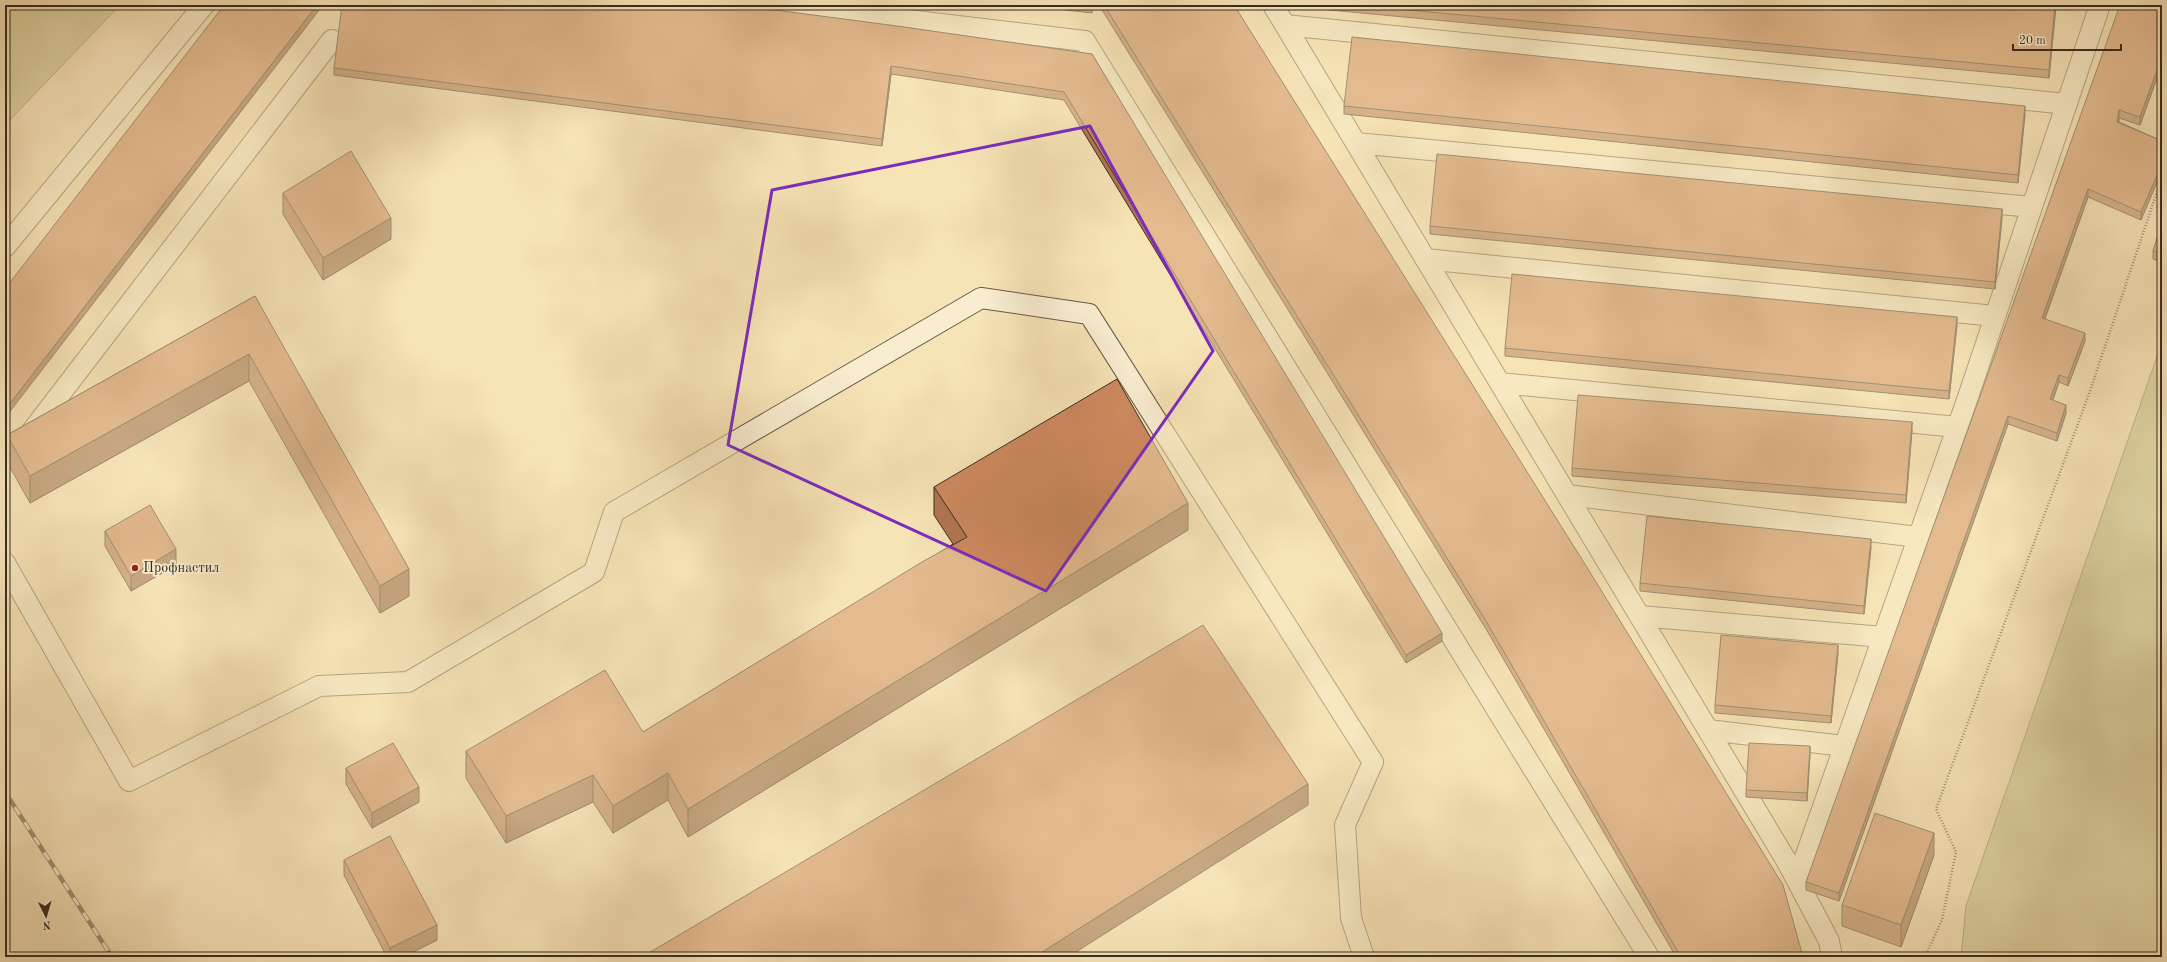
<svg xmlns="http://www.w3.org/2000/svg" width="2167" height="962" viewBox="0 0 2167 962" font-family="'Old Standard TT',serif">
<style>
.green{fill:#c3c189;stroke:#7e7756}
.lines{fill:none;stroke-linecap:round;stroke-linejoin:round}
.lane-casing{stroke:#685a48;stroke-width:22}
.path{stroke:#382d23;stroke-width:2.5;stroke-dasharray:1 2;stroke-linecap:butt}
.lane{stroke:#f9edd0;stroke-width:20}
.rail-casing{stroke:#382d23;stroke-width:4.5}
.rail{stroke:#f9edd0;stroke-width:3;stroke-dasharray:9;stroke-linecap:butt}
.wall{fill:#b17652;stroke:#382d23}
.shaded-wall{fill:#906042;stroke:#382d23}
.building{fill:#ce895f;stroke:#382d23}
.marked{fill:none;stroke:#7b2cbf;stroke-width:3;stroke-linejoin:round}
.poi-dot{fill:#8f2418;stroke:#f9edd0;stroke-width:1.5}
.labels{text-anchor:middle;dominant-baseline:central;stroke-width:3.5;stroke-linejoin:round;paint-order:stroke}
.poi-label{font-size:14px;fill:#382d23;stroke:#f9edd0;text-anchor:start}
</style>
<rect width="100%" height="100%" fill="#f6e3b6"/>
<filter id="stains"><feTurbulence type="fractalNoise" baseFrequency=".005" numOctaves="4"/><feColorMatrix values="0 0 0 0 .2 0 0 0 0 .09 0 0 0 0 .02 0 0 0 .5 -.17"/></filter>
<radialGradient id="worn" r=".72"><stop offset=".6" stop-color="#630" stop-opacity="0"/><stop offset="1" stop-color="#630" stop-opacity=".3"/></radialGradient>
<path class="green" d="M 5,5 L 120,5 L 5,125 Z
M 2162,342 L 2162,957 L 1961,957 L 1966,906 Z"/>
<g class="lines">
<defs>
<path id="lane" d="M 782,5 L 1085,41 L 1649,957
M 1273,5 L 1786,860 L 1829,941 L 1832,957
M 1285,25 L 2067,104
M 1356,143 L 2032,207
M 5,247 L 204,5
M 1425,259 L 1995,316
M 1500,383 L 1957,427
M 5,451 L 25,440 L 332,40
M 1567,495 L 1918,537
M 5,563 L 129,781 L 319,686 L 408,682 L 594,572 L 614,512 L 981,298 L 1089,314 L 1373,762 L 1345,825 L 1351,918 L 1364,957
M 1640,616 L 1883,637
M 1708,730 L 1844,746
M 1797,880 L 1967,400 L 2100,5"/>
</defs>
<use href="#lane" class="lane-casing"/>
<path class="path" d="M 1925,957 L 1942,920 L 1956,852 L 1936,809 L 2090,391 L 2162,177"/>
<use href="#lane" class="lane"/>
<defs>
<path id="rail" d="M 5,792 L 112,957"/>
</defs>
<use href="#rail" class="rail-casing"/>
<use href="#rail" class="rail"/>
</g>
<path class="wall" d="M 1024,5 L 1093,5 L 1092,13 Z
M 1099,5 L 1234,5 L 1803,957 L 1676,957 L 1486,629 Z
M 1277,5 L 2056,5 L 2049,78 Z
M 2162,5 L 2162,64 L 2140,125 L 2119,118 L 2119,122 L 2162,141 L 2141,220 L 2088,197 L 2045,319 L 2085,341 L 2068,386 L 2059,382 L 2053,400 L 2066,413 L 2057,441 L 2008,424 L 1839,901 L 1806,890 L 1806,882 Z
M 1092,54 L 1442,641 L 1406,663 L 1064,100 L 891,74 L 882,146 L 334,75 L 334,68 Z
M 1344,106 L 2025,114 L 2018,183 L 1344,114 Z
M 283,193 L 391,239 L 323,280 L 283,214 Z
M 2002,217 L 1995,289 L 1430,234 L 1430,226 Z
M 2162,223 L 2162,262 L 2153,259 L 2153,251 Z
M 255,296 L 409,596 L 380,613 L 249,381 L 30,503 L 7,462 L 7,435 Z
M 1957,325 L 1949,399 L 1505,356 L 1505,348 Z
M 1912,430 L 1906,503 L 1572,476 L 1572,468 Z
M 934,487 L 1188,530 L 688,837 L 668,800 L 613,833 L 593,802 L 506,843 L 466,778 L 466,751 L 643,732 L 953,544 L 934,515 Z
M 105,531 L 176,565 L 131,591 L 105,546 Z
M 1871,547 L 1864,614 L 1640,591 L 1640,583 Z
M 1838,653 L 1831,723 L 1715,713 L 1715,705 Z
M 1810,754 L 1807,801 L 1746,797 L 1746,790 Z
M 346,768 L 419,802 L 372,828 L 346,784 Z
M 1934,855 L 1901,947 L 1842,926 L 1842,905 Z
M 344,860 L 437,940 L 403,957 L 387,957 L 344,875 Z"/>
<path class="shaded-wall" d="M 317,5 L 323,5 L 5,418 L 5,410 Z
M 2055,5 L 2056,5 L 2049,78 L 2049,70 Z
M 2162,56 L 2162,64 L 2140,125 L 2140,117 Z
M 891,66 L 891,74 L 882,146 L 882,139 Z
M 2025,106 L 2025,114 L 2018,183 L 2018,175 Z
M 2119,110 L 2119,118 L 2117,130 L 2117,122 Z
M 2162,164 L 2162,171 L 2141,220 L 2141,212 Z
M 2088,189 L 2088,197 L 2042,326 L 2042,318 Z
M 2002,209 L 2002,217 L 1995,289 L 1995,282 Z
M 391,218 L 391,239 L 323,280 L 323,258 Z
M 1957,317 L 1957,325 L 1949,399 L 1949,391 Z
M 2085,333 L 2085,341 L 2068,386 L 2068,378 Z
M 249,354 L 249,381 L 30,503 L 30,476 Z
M 2059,375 L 2059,382 L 2050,407 L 2050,399 Z
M 2066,405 L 2066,413 L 2057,441 L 2057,433 Z
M 2008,416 L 2008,424 L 1839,901 L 1839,893 Z
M 1912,422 L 1912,430 L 1906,503 L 1906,495 Z
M 1188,503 L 1188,530 L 688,837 L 688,809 Z
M 1871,539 L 1871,547 L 1864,614 L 1864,606 Z
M 176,549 L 176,565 L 131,591 L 131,576 Z
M 409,569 L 409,596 L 380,613 L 380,586 Z
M 1442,633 L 1442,641 L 1406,663 L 1406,655 Z
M 1838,645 L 1838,653 L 1831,723 L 1831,716 Z
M 1810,746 L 1810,754 L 1807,801 L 1807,793 Z
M 668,773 L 668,800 L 613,833 L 613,806 Z
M 593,775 L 593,802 L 506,843 L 506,816 Z
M 1308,784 L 1308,805 L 1068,957 L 1034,957 Z
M 419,787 L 419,802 L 372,828 L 372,813 Z
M 1934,833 L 1934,855 L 1901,947 L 1901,925 Z
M 437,925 L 437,940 L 403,957 L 390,957 L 390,948 Z"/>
<path class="building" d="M 224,5 L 317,5 L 5,410 L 5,289 Z
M 342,5 L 737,5 L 897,26 L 1092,54 L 1442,633 L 1406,655 L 1064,92 L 891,66 L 882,139 L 334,68 Z
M 1104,5 L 1234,5 L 1583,561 L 1783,885 L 1803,957 L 1681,957 L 1486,621 Z
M 1355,5 L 2055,5 L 2049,70 Z
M 2120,5 L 2162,5 L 2162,56 L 2140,117 L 2119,110 L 2117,122 L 2162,141 L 2162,164 L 2141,212 L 2088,189 L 2042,318 L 2085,333 L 2068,378 L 2059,375 L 2050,399 L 2066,405 L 2057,433 L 2008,416 L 1839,893 L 1806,882 Z
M 1352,37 L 2025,106 L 2018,175 L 1344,106 Z
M 351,151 L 391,218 L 323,258 L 283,193 Z
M 1437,154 L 2002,209 L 1995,282 L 1430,226 Z
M 2162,223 L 2162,254 L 2153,251 Z
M 1512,274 L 1957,317 L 1949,391 L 1505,348 Z
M 255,296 L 409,569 L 380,586 L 249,354 L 30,476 L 7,435 Z
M 1117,379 L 1188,503 L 688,809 L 668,773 L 613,806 L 593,775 L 506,816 L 466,751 L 605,670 L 643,732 L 922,562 L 967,537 L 934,487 Z
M 1578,395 L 1912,422 L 1906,495 L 1572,468 Z
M 150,505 L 176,549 L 131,576 L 105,531 Z
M 1647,516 L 1871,539 L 1864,606 L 1640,583 Z
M 1203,625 L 1308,784 L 1034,957 L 642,957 Z
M 1721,635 L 1838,645 L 1831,716 L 1715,705 Z
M 393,743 L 419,787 L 372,813 L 346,768 Z
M 1749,743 L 1810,746 L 1807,793 L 1746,790 Z
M 1875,813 L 1934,833 L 1901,925 L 1842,905 Z
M 390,836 L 437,925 L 390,948 L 344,860 Z"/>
<path d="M0 0H2167V962H0ZM 1090,126 L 1213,351 L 1046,591 L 728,445 L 772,190 Z" fill="#f6e3b6" fill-opacity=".55" fill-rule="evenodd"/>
<path class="marked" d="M 1090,126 L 1213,351 L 1046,591 L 728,445 L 772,190 Z"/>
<circle class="poi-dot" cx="135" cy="568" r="4"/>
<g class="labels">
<g class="poi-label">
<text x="143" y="568">Профнастил</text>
</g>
</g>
<rect width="2167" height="962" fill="none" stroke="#f6e3b6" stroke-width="20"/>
<rect x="6" y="6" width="2155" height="950" fill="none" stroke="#382d23" stroke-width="2"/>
<rect x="10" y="10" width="2147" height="942" fill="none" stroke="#382d23"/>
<g transform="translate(46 916) rotate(175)" stroke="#f9edd0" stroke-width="3" paint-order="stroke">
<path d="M0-3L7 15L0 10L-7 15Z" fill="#382d23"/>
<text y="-6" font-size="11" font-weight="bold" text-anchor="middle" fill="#382d23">N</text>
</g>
<path d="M2013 44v6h108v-6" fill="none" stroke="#382d23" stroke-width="2"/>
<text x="2019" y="44" font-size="12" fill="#382d23" stroke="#f9edd0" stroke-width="3" paint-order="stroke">20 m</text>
<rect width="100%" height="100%" filter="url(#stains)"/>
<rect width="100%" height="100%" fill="url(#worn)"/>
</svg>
